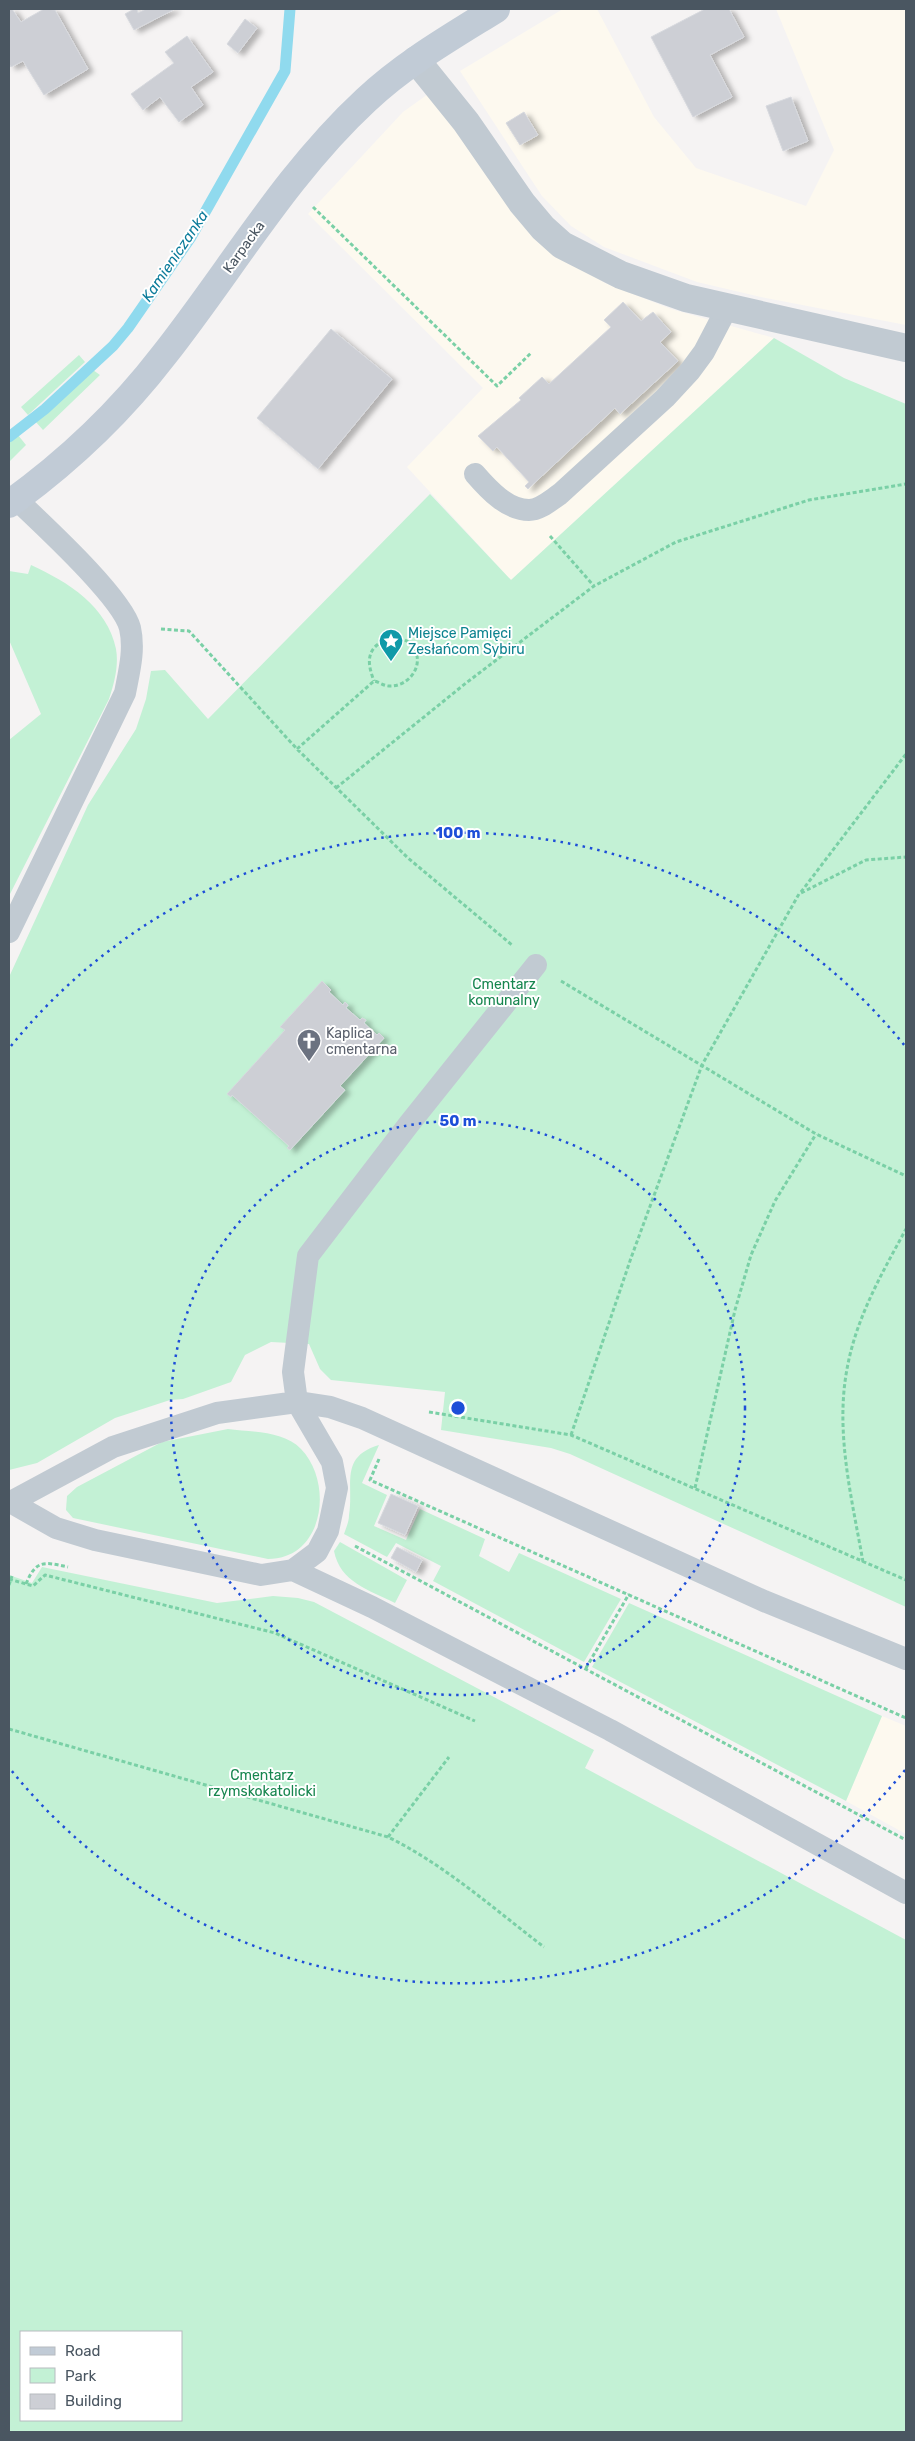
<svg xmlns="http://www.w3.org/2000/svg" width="915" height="2441" viewBox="0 0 915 2441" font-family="Rubik,sans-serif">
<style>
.commercial{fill:#fdf9ef}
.green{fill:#c3f1d5;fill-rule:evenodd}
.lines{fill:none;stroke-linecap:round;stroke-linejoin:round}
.stream{stroke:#90daee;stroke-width:11}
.building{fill:#cdcfd5;stroke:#d7d9de;filter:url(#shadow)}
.path{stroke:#7ad0a6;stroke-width:3;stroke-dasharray:4 2.5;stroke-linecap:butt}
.lane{stroke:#c1cad2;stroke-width:22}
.street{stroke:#c1cad2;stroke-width:28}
.secondary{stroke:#c1cbd6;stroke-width:28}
.ring{fill:none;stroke:#1d4ed8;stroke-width:2.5;stroke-dasharray:2.5 5}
.labels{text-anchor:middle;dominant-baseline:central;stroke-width:4;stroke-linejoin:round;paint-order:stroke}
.street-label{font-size:14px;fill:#4a5661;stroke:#fff}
.culture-label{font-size:14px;fill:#0d838f;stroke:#fff;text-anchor:start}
.park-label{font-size:14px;fill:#17864f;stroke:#fff}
.worship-label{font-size:14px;fill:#5b616d;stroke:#fff;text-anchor:start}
.water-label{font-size:15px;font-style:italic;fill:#0c7c9b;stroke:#fff}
.centre{fill:#1d4ed8;stroke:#fff;stroke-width:2.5}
.ring-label{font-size:15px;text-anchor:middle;font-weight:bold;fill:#1d4ed8;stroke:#fff;stroke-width:4;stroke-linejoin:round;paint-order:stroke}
</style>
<defs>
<filter id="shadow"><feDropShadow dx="5.5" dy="3" stdDeviation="2.5" flood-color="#0004"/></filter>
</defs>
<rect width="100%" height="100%" fill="#f5f3f3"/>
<path class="commercial" d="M 563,9 L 597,9 L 654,117 L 696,168 L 806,206 L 834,150 L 776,9 L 906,9 L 906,325 L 761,297 L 697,282 L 604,247 L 571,226 L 542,196 L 460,71 Z
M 431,92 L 556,253 L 605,283 L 671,309 L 774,338 L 511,580 L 407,467 L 483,388 L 308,214 L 403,112 Z
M 882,1716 L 906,1726 L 906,1834 L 846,1801 Z"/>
<path class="green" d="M 774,338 L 844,378 L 906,404 L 906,1607 L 570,1454 L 551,1448 L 441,1430 L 445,1392 L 331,1380 L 320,1369 L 309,1344 L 271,1342 L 245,1355 L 231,1382 L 183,1399 L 170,1400 L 115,1418 L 37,1463 L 9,1470 L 9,977 L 88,805 L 136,729 L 146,699 L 151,671 L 165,670 L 208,719 L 430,494 L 511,580 Z
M 79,355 L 85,362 L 28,415 L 21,407 Z
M 93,370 L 100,375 L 43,430 L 35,421 Z
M 18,435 L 26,445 L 9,462 L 9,443 Z
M 31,565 C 68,582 107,606 116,649 C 119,666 114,684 109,699 L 9,896 L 9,740 L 41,714 L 9,640 L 9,571 L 28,574 Z
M 228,1429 C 251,1432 284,1431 301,1449 C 334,1483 324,1559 268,1559 L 73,1518 L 66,1510 L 67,1496 L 77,1487 L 162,1442 Z
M 379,1445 L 362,1483 L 387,1495 L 374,1526 L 406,1540 L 420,1509 L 485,1539 L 479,1556 L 509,1572 L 519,1553 L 621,1599 L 584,1662 L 433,1581 L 441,1566 L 396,1543 L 387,1557 L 344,1534 C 346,1528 349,1522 349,1515 C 354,1484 339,1457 379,1445 Z
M 340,1542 L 407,1580 L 395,1603 C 369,1590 340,1582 334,1551 Z
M 42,1567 L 217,1603 L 273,1596 L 298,1598 L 314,1602 L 594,1750 L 585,1768 L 906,1940 L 906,2432 L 9,2432 L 9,1575 L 32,1583 ZM 21,2332 L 181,2332 L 181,2420 L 21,2420 Z
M 629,1603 L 882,1716 L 846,1801 L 592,1667 Z"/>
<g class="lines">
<path class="stream" d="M 9,437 L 45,409 L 113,346 L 128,328 L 191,237 L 285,71 L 290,9"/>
</g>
<path class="building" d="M 9,9 L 12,9 L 21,22 L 44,9 L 55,10 L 88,69 L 44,95 L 23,61 L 11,67 L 9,64 Z
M 134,9 L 137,9 L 138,13 L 146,9 L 175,9 L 134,30 L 125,14 Z
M 705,9 L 729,9 L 744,37 L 710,55 L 732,97 L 693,117 L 651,37 Z
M 245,19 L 257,28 L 238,53 L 227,44 Z
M 187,36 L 213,72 L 191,87 L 203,105 L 179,122 L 160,97 L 143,110 L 131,94 L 174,63 L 165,52 Z
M 791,97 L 808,141 L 783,151 L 766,106 Z
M 524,112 L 538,135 L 520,145 L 506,123 Z
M 623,302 L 641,321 L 653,312 L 671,332 L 660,342 L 678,361 L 620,414 L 615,408 L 528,489 L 525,486 L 529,482 L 497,447 L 493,451 L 478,436 L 521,400 L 519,398 L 542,377 L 549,384 L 611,327 L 604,320 Z
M 331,329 L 392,379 L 318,469 L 257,418 Z
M 322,981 L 331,990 L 329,992 L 343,1005 L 345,1002 L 348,1005 L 346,1008 L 360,1020 L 362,1018 L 366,1020 L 364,1023 L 377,1035 L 379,1033 L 384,1038 L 340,1086 L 345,1090 L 290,1150 L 287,1148 L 289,1146 L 232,1095 L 231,1097 L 227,1094 L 285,1030 L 280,1027 Z
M 391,1494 L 418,1506 L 405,1535 L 378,1523 Z
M 397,1547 L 422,1560 L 416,1572 L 391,1558 Z"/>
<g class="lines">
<path class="path" d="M 313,207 L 497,386 L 531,353
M 550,536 L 594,586
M 161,629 L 189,631 L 297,749 L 408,858 L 512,945
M 297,749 L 374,681 C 379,682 384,686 389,686 C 405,687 420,672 417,656 C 413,635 387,633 374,648 C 366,658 370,670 374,681
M 336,788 L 466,683 L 594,586 L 676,542 L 809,500 L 906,484
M 801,892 L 906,754
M 561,981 L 816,1134 L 906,1176
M 429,1412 L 571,1435 L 906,1580
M 571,1435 L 631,1258 L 702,1065 L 799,894 L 866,860 L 906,857
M 379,1459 L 370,1480 L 906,1718
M 695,1488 L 735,1310 L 751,1255 L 775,1201 L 816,1134
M 355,1546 L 906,1840
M 863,1562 C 852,1499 835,1433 847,1369 C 856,1318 882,1273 906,1229
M 9,1579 L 33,1586 L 45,1575 L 275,1633 L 475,1721
M 26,1584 C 36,1559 45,1562 68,1567
M 9,1585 L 12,1576
M 586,1668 L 629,1594
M 9,1729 L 388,1837 C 445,1865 494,1909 544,1947
M 388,1837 L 449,1757"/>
<path class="lane" d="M 475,474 C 488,489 507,510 529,510 C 540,510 551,500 560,494 L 665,398 L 690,371 L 704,352 L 727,308
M 9,932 L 125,693 C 129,672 135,650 130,628 C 122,597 42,524 16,499
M 9,1503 L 113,1447 L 217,1413 L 297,1402 L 330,1407 L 362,1418 L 764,1601 L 906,1659
M 12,1503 L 56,1528 L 95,1540 L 261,1575 L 293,1570 L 372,1607 L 610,1730 L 906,1893
M 293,1570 L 317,1552 L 328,1531 L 337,1488 L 332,1462 L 297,1402 L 293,1372 L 308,1256 L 409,1124 L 536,965"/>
<path class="street" d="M 416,60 L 466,122 L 522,203 L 543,228 L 562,245 L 621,275 L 686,298 L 906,348"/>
<path class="secondary" d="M 9,504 C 66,463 121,411 164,355 C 231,270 286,174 366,100 C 404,64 451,37 496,9"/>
</g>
<g class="ring">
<circle cx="458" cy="1408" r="287"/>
<path d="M905 1770A575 575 0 0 1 11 1770M11 1046A575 575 0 0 1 905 1046"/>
</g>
<defs>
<symbol id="sight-pin" viewBox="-11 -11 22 30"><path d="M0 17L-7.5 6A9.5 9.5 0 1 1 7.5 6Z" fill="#0f9aa8" stroke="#fff"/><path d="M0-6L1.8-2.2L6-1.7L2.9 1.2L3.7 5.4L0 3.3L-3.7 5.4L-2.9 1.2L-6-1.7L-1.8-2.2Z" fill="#fff"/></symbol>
<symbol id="church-pin" viewBox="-11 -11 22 30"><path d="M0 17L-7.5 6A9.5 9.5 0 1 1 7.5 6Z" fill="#6b7280" stroke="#fff"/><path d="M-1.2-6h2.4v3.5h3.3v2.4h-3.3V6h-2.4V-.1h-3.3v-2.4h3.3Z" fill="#fff"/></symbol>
</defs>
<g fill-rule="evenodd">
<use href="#sight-pin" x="377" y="627" width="28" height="38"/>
<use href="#church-pin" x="295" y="1027" width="28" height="38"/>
</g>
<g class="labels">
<g class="street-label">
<text transform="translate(244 247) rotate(-54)">Karpacka</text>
</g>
<g class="culture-label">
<text x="408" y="633">Miejsce Pamięci<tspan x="408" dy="16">Zesłańcom Sybiru</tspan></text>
</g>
<g class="park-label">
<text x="504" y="984">Cmentarz<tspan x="504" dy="16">komunalny</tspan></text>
<text x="262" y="1775">Cmentarz<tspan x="262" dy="16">rzymskokatolicki</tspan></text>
</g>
<g class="worship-label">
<text x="326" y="1033">Kaplica<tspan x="326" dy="16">cmentarna</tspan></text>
</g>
<g class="water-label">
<text transform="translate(175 256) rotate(-56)">Kamieniczanka</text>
</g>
</g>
<circle cx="458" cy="1408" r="8" class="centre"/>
<g class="ring-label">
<text x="458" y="838">100 m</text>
<text x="458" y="1126">50 m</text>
</g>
<rect width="915" height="2441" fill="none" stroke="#4a5661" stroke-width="20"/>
<rect x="20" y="2331" width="162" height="90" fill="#ffffff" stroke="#b7bbc0"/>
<rect x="30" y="2347" width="25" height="8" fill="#c1cbd6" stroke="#b7bbc0"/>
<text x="65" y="2356" font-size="15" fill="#4a5661">Road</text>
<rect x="30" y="2368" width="25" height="15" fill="#c3f1d5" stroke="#b7bbc0"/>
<text x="65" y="2381" font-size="15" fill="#4a5661">Park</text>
<rect x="30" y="2394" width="25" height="15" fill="#cdcfd5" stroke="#b7bbc0"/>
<text x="65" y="2406" font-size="15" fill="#4a5661">Building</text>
</svg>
